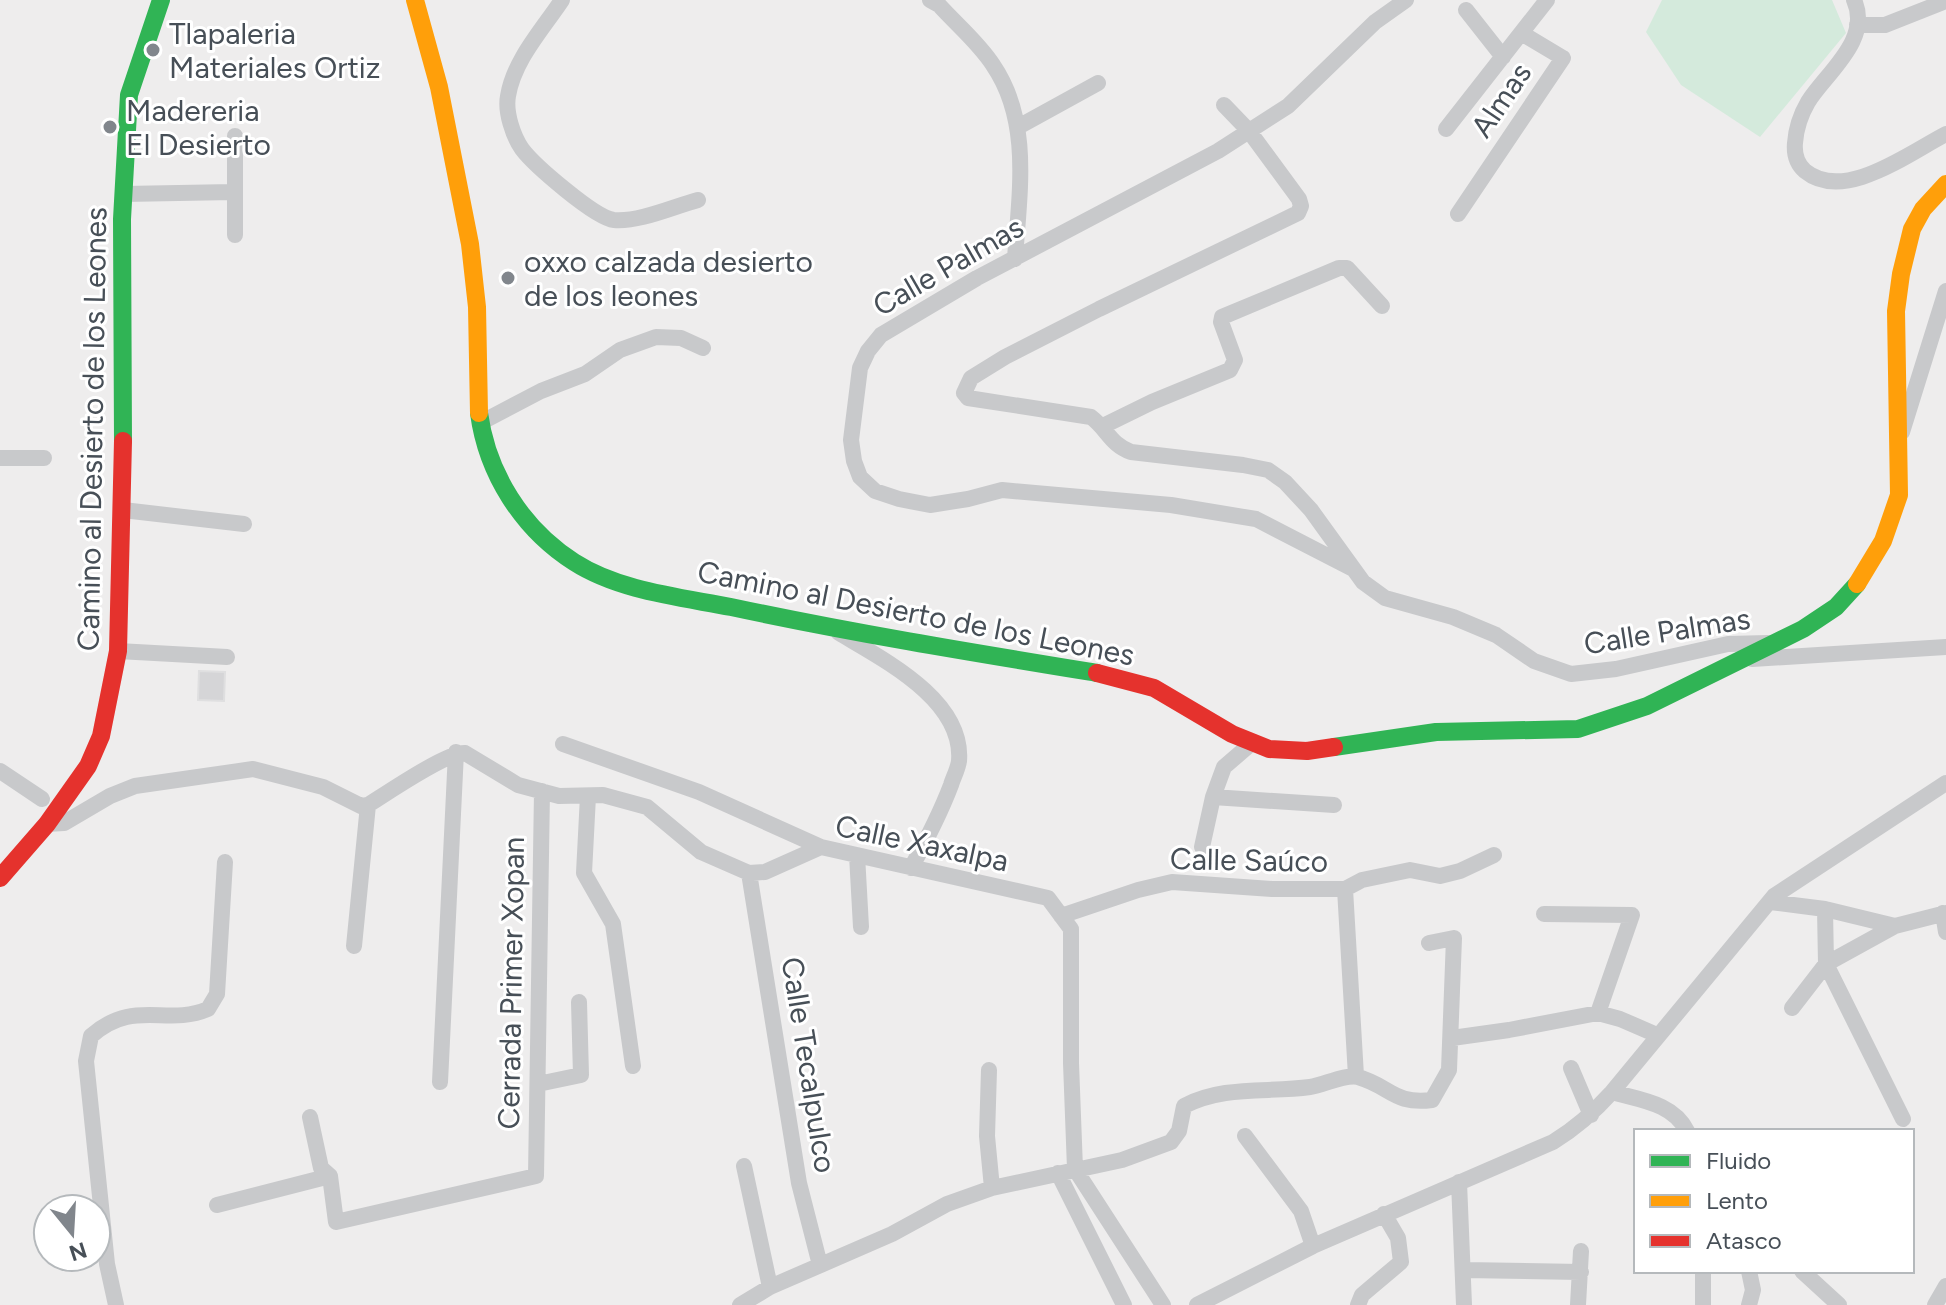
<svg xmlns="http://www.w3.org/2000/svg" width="1946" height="1305" viewBox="0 0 1946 1305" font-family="Figtree,sans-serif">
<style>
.green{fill:#d4eadc}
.building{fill:#d5d5d7;stroke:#dfdfe0;stroke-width:2}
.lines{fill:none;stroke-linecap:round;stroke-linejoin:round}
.street{stroke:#c8c9cb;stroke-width:16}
.fast{stroke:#30b455;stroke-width:18}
.slow{stroke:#ff9f0a;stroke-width:18}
.jam{stroke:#e5322d;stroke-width:18}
.poi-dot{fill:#81868c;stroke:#fff;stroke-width:3}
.labels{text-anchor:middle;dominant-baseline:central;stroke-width:6;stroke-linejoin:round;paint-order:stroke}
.poi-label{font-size:30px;fill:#474f57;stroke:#fff;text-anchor:start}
.street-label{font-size:30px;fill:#474f57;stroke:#fff}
</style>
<rect width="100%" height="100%" fill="#eeeded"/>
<path class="green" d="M 1662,0 L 1832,0 L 1846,33 L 1760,137 L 1681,85 L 1646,32 Z"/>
<path class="building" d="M 199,671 L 225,672 L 224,701 L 198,700 Z"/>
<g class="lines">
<path class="street" d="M 562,0 C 542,30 514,60 508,96 C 505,112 513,136 522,149 C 534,165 595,218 614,220 C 640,222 672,207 698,200
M 930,0 L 939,5 C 956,24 979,43 993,65 C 1032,122 1019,194 1015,259
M 1854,0 C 1872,40 1826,73 1808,102 C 1801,114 1796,129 1795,143 C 1794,154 1796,163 1805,171 C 1844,203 1909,153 1946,134
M 1466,10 L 1503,57
M 1857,25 L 1885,25 L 1946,1
M 1224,105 L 1249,131 L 1299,199 L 1301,206 L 1298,213 L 1099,309 L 1005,357 L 971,378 L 964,393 L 968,398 L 1091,417 C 1108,430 1110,444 1131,452 L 1243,465 L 1268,470 L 1285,482 L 1311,510 L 1363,582 L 1385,598 L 1453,617 L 1496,635 L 1534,661 L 1571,674 L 1616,669 L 1728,644 L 1768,643
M 1018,127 L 1098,83
M 1446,129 L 1547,0
M 235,136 L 235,235
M 124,194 L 233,192
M 1458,214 L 1563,58 L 1523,34
M 480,423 L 541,391 L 585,374 L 620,350 L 656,337 L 681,338 L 703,348
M 1103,426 L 1152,402 L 1230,370 L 1235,360 L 1221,322 L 1222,317 L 1339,268 L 1347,268 L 1382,306
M 1902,432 L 1946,291
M 0,458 L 44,458
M 123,510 L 244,524
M 1351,568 L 1256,519 L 1171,505 L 1002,490 L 968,499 L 930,505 L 899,499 L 875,491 L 860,477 L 854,461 L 851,440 L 860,368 L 868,351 L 881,335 L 977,278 L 1218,151 L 1288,106 L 1375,22 L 1406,0
M 839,633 C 884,660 964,700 959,761 C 958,769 953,778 951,785 C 940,814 926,841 911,868
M 118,651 L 227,657
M 1752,659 L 1946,647
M 563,744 L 699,792 L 821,847 L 1048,898 L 1071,929 L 1071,1063 L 1075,1169 L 1163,1305
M 0,771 L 42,799
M 588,796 L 584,873 L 613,924 L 633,1066
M 1213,797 L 1334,805
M 47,824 L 64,823 L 110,796 L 135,786 L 253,769 L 323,787 L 361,806 L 368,805 C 387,793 447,752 465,753 L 518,785 L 559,796 L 603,795 L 647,807 L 701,852 L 749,873 L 765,872 L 821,847
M 1202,847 L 1213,797 L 1224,767 L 1253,742
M 857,855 L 861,927
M 749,873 L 799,1183 L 820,1265
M 1345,889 L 1356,1076
M 1770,902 L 1825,909 L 1895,926 L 1946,913
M 1825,909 L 1826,964 L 1903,1119
M 1943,913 L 1946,932
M 1544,914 L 1632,915 L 1598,1013
M 1061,916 L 1138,890 L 1172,882 L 1272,889 L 1345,889 L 1362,880 L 1410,870 L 1440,876 L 1460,871 L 1494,855
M 354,946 L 368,805
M 1792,1008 L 1826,964 L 1895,926
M 1452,1038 L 1509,1030 L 1598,1013 L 1620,1019 L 1657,1035
M 1571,1068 L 1591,1115
M 989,1070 L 987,1136 L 992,1188
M 440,1082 L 456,752
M 538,1084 L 581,1075 L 579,1002
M 1612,1092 C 1640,1100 1673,1103 1687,1131
M 310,1117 L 321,1168 L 330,1176
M 1245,1136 L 1301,1211 L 1313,1246
M 744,1166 L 770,1287
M 1058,1173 L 1124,1305
M 1459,1182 L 1464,1305
M 217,1205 L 330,1176 L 336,1222 L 536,1176 L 542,791
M 1464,1270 L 1581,1272
M 1802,1271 L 1839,1305
M 116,1305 L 107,1264 L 86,1061 L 91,1036 C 134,998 166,1027 208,1009 L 217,994 L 225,862
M 740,1305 L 770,1287 L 892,1234 L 947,1204 L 992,1188 L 1122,1160 L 1171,1142 L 1179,1131 L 1184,1106 C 1224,1085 1267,1093 1310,1087 C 1324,1085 1345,1074 1358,1077 C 1390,1086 1394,1105 1432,1100 L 1449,1070 L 1454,938 L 1429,943
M 1197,1305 L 1313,1246 L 1553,1142 C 1576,1128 1594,1112 1612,1092 L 1774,896 L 1946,783
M 1358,1305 L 1362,1295 L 1401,1262 L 1398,1238 L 1384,1214
M 1578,1305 L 1581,1251
M 1703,1305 L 1703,1271
M 1749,1305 L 1753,1290 L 1749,1271
M 1935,1305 L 1946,1286"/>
<path class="fast" d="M 479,413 C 487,473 522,529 574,562 C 619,591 680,597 731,607 C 852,633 975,653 1097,673
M 123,441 L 122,219 L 129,95 L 161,0
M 1334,747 L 1436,732 L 1578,729 L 1647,706 L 1803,629 L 1836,607 L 1857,584"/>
<path class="slow" d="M 415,0 L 439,87 L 470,244 L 477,307 L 479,413
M 1857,584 L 1883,541 L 1899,495 L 1896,311 L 1901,274 L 1912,229 L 1923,209 L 1946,184"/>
<path class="jam" d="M 1097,673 L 1154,688 L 1232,734 L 1269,749 L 1307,751 L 1334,747
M 0,878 L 47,824 L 88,766 L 101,736 L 118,651 L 123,441"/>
</g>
<g class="poi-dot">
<circle cx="153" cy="50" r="8"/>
<circle cx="110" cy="127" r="8"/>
<circle cx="508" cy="278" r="8"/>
</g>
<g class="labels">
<g class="poi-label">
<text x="169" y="33">Tlapaleria<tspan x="169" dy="34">Materiales Ortiz</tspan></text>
<text x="126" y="110">Madereria<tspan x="126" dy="34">El Desierto</tspan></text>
<text x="524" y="261">oxxo calzada desierto<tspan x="524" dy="34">de los leones</tspan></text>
</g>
<g class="street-label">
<text transform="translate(1501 100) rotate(-56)">Almas</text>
<text transform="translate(948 266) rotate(-30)">Calle Palmas</text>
<text transform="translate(92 429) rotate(-89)">Camino al Desierto de los Leones</text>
<text transform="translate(916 613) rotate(11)">Camino al Desierto de los Leones</text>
<text transform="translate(1667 631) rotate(-9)">Calle Palmas</text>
<text transform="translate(922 843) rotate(12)">Calle Xaxalpa</text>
<text transform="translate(1249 860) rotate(1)">Calle Saúco</text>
<text transform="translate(511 983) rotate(-89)">Cerrada Primer Xopan</text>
<text transform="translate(809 1065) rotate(81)">Calle Tecalpulco</text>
</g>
</g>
<rect x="1634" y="1129" width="280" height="144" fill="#ffffff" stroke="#b5b9bc" stroke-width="2"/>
<rect x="1650" y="1155" width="40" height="12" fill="#30b455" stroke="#b5b9bc" stroke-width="2"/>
<text x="1706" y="1169" font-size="24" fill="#474f57">Fluido</text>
<rect x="1650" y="1195" width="40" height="12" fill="#ff9f0a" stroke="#b5b9bc" stroke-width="2"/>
<text x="1706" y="1209" font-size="24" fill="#474f57">Lento</text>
<rect x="1650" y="1235" width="40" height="12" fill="#e5322d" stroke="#b5b9bc" stroke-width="2"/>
<text x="1706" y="1249" font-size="24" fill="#474f57">Atasco</text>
<g transform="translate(72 1233) rotate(162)"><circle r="38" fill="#ffffff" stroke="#b5b9bc" stroke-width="2"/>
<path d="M0-6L14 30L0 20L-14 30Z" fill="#81868c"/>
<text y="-12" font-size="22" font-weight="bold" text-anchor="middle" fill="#474f57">N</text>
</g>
</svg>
